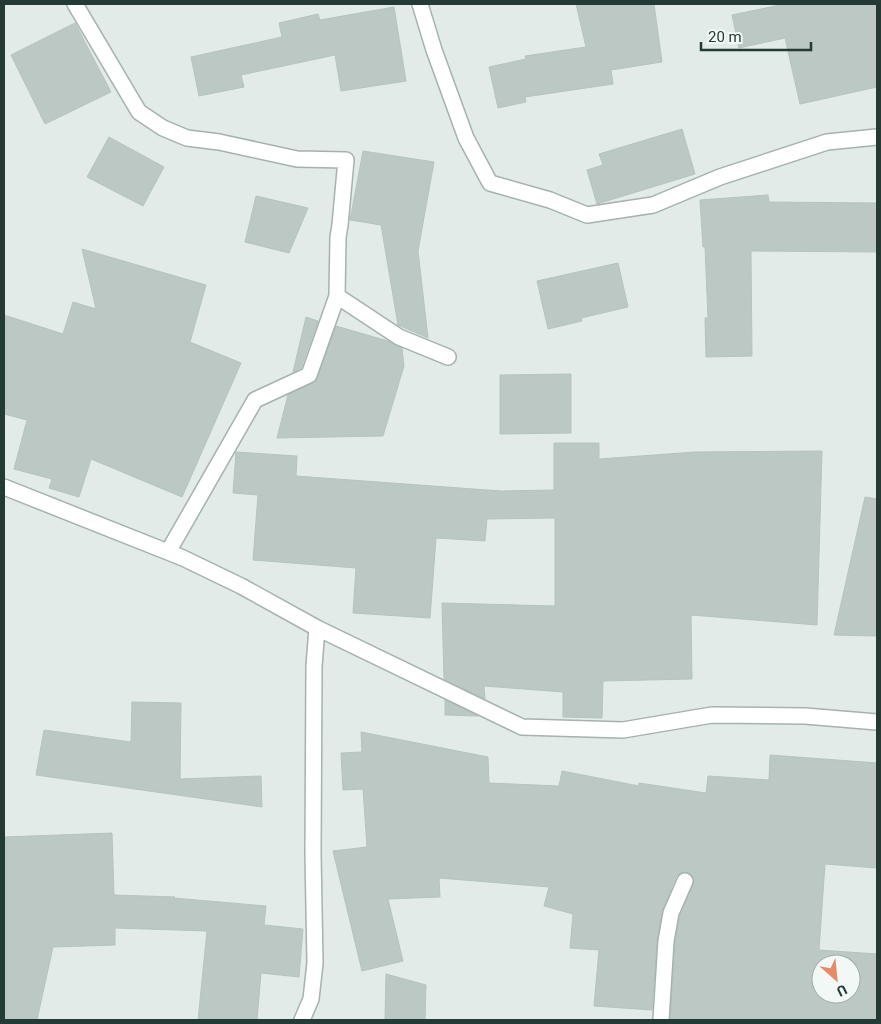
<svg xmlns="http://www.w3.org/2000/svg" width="881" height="1024" viewBox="0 0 881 1024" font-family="Roboto,sans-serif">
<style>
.building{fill:#bbc8c4;stroke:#b5c4be;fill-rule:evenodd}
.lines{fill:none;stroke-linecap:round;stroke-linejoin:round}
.street-casing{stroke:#a5b2ae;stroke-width:18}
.street{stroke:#fff;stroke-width:15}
</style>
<rect width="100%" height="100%" fill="#e2ebe7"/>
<path class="building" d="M 576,4 L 654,4 L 662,62 L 611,70 L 613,84 L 525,97 L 526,102 L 498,108 L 489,67 L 526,59 L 525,56 L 586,47 Z
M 785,4 L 877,4 L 877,87 L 800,104 L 785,38 L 739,48 L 732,15 Z
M 394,7 L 406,81 L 341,91 L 335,55 L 241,75 L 244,87 L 199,96 L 191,57 L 282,37 L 279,23 L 318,14 L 320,20 Z
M 75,23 L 111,92 L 45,124 L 11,55 Z
M 682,129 L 695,174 L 597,204 L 587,170 L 603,165 L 599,154 Z
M 109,137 L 164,167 L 143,206 L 87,177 Z
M 363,151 L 434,162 L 418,251 L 428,338 L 398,325 L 381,225 L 350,220 Z
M 768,195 L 769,202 L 877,203 L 877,252 L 751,251 L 752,356 L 706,357 L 705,318 L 708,318 L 705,247 L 703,247 L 700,200 Z
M 256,196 L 308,208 L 289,253 L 245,242 Z
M 82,249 L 206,285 L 190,342 L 241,363 L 182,497 L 91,459 L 79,497 L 49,488 L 52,479 L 14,469 L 27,420 L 4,414 L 4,315 L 63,334 L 73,302 L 96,309 Z
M 618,263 L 628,307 L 581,318 L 582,321 L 548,329 L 537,281 Z
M 306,317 L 318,321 L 301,368 L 293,372 Z
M 336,326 L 388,341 L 402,348 L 404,366 L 383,436 L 277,438 L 288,395 L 316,381 Z
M 571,374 L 571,433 L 500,434 L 500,375 Z
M 554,443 L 599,443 L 599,459 L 695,452 L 822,451 L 817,625 L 691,615 L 692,679 L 603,681 L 602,718 L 563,717 L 563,692 L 484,686 L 485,699 L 444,679 L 442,603 L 555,606 L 555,518 L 487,519 L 485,541 L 436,538 L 430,618 L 353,613 L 356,568 L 253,560 L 258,495 L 233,493 L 236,452 L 297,456 L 296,476 L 501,491 L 554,490 Z
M 865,497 L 877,499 L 877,636 L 834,635 Z
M 445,700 L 478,716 L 445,715 Z
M 132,702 L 181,703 L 180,779 L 261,776 L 262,807 L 36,775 L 44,730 L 131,742 Z
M 361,732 L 488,757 L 489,783 L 559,786 L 562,771 L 639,786 L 639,783 L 706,793 L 708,776 L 769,780 L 770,755 L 877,763 L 877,868 L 825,864 L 819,950 L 877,954 L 877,1020 L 670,1020 L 675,942 L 680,916 L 694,880 L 692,875 L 684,872 L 680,873 L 676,877 L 662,911 L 657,940 L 652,1010 L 594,1006 L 599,950 L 570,948 L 573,914 L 544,906 L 549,887 L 439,878 L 440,897 L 388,899 L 403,961 L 362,971 L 333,851 L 367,847 L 363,789 L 343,790 L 341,753 L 362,752 ZM 821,964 L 851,964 L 851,994 L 821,994 Z
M 112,833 L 114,895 L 175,897 L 174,898 L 266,906 L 264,925 L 303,929 L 299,977 L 261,973 L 257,1020 L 198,1020 L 207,931 L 115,928 L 115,945 L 53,947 L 37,1020 L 4,1020 L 4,837 Z
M 386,974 L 426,985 L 425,1020 L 385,1020 Z"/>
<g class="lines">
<defs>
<path id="street" d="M 75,4 L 139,112 L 163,128 L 187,138 L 219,142 L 297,159 L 346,160 L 340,225 L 338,237 L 337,296 L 309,375 L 255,400 L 168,552
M 420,4 L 434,50 L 466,138 L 490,183 L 550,200 L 587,215 L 653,205 L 720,177 L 827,142 L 877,137
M 337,296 L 399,337 L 448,357
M 4,487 L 183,558 L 241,586 L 317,628 L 314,666 L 313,854 L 315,963 L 311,999 L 302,1020
M 317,628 L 522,727 L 623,730 L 712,715 L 805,716 L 877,722
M 661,1020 L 666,941 L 671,913 L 685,881"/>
</defs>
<use href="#street" class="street-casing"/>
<use href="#street" class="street"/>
</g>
<rect width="881" height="1024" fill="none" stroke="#243a35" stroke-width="10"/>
<g transform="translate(836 979) rotate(153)"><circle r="24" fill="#f2f8f5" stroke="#a0aca8"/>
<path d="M0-4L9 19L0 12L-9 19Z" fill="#e58b67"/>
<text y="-8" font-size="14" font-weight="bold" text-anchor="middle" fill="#243a35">U</text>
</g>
<path d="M701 42v8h110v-8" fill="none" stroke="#243a35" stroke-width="2.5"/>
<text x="708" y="42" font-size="15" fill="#243a35" stroke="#f2f8f5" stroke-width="4" paint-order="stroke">20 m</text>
</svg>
